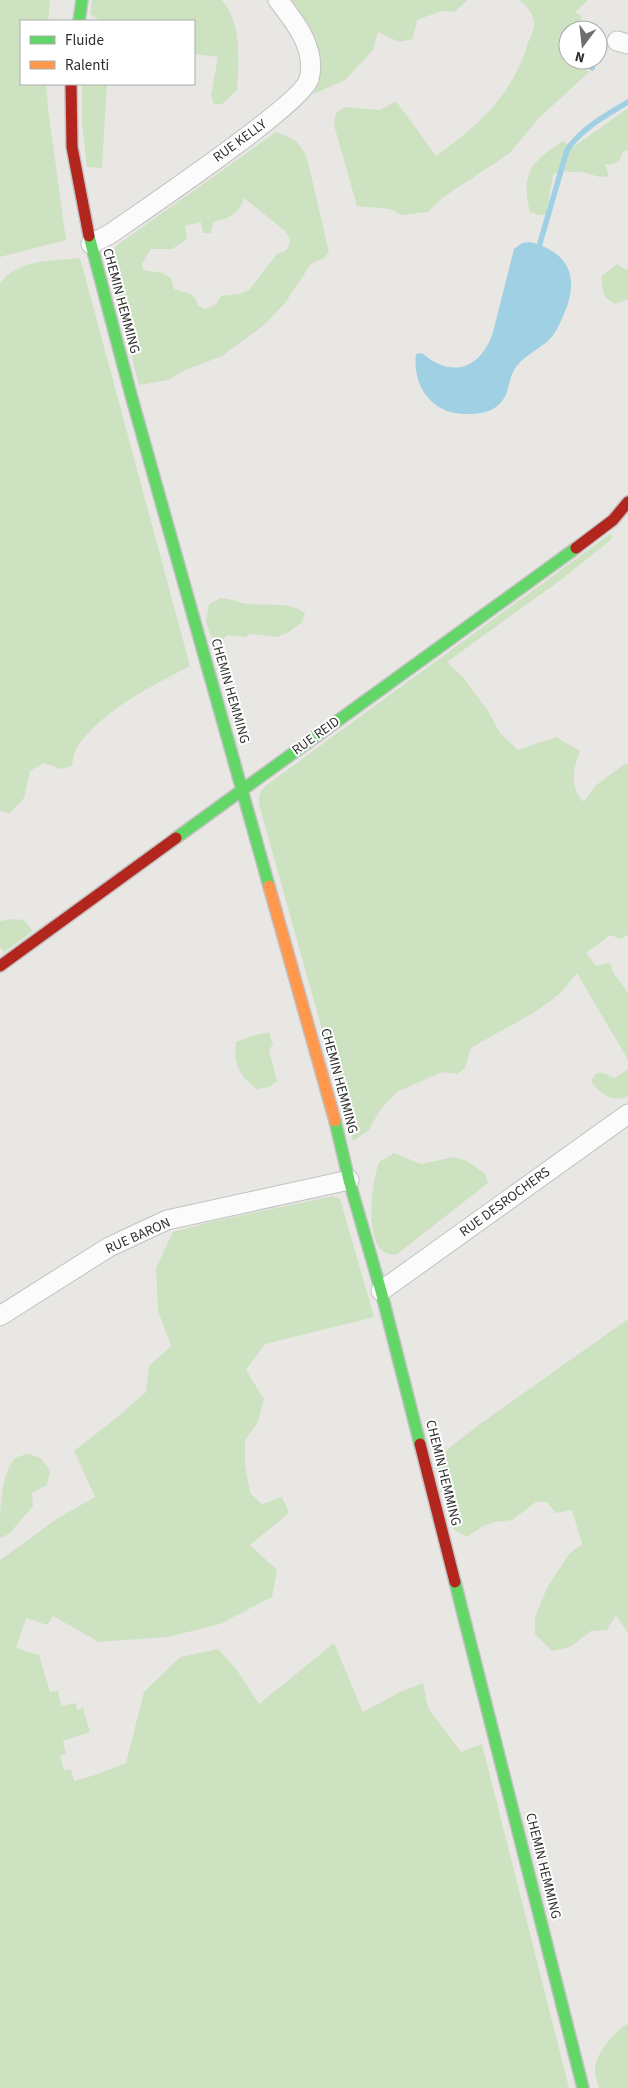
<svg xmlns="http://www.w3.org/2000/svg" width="628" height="2088" viewBox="0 0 628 2088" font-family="'Source Sans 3',sans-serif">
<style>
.green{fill:#cde2c1;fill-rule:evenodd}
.water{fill:#a0d0e3}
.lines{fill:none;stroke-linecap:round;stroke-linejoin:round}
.stream{stroke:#a0d0e3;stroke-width:5.5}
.street-casing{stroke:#c2c2c2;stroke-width:21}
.fast-casing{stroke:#c2c2c2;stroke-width:14}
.slow-casing{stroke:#c2c2c2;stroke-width:14}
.jam-casing{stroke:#c2c2c2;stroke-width:14}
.street{stroke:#fcfbfb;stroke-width:19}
.fast{stroke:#63d668;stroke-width:11}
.slow{stroke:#ff974d;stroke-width:11}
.jam{stroke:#b3261e;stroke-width:11}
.labels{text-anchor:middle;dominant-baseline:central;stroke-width:4;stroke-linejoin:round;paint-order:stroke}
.street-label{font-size:14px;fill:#2d2d2d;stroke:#fff}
</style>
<rect width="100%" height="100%" fill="#e9e7e4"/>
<path class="green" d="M 0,0 L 50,0 L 48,21 L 21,21 L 21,84 L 46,84 L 48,108 L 66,240 L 0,257 Z
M 92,0 L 222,0 C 242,24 239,60 237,90 L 222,104 L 214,104 L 211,95 L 218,57 L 194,54 L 194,21 L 101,21 L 90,14 Z
M 290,0 L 468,0 L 454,12 L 441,11 L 417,20 L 413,39 L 399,42 L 378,32 L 373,50 L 345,80 L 314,94 C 329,48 315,36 290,0 Z
M 519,0 L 588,0 L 575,12 L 581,16 L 581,30 L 568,30 L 568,60 L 577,60 L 589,72 L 539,118 L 510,153 L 442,198 L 428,212 L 401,215 L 390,209 L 357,206 L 334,125 L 336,113 L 345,107 L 380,110 L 396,101 L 436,156 C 480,124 511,97 528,43 C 530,38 534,30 534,25 C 535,15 526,5 519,0 Z
M 82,84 L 107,84 L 102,168 L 87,167 L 82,123 Z
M 628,108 L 628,150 L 623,151 L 620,160 L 613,164 L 605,164 L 609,176 C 598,179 593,174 582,172 C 573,171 572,174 562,170 L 553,175 L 546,215 L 539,215 L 530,212 C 520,173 532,161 563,141 L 572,148 Z
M 276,132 C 292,138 300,141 307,158 L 329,252 L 324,258 L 311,264 L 285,303 L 263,326 L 222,356 L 183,371 L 168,380 L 139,385 L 121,314 L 110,252 L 120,243 ZM 244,198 L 285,231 L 290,239 L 289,246 L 285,251 L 277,254 L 249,290 L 240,294 L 221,296 L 216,304 L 205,309 L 198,306 C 195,292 186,293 174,289 L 171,278 L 163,273 L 143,270 L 142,264 L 151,249 L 172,249 L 187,239 L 185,226 L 201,222 L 203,233 L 211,233 L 213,222 C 229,219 239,214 244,198 Z
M 80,258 L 190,666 C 150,687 104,709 77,747 C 74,752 73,760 72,766 L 61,769 L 44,763 L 30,771 L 24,798 L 10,813 L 0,811 L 0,284 C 16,259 53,261 80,258 Z
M 617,264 L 624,269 L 628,269 L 628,299 L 616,304 C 602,299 603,291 601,277 Z
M 610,534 L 613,538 L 562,579 L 447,662 L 463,677 L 488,711 L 500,733 L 518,750 L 556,737 L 580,751 C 573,770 569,786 584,802 L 595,786 L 623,765 L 628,764 L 628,935 L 621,939 L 610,935 L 586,953 L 596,966 L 610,963 C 615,980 620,979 628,993 L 628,1060 L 577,973 C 571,980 565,988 559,994 C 533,1017 500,1030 471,1048 L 465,1068 L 457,1074 L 442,1072 L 397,1092 L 380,1110 L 369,1130 L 353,1141 L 259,804 L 259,795 L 265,786 Z
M 220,598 C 229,598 234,601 243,603 C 263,607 289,600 305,613 L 302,622 L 289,632 L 277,637 L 251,634 L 245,637 L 227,635 L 221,642 L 211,637 L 206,621 L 209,604 Z
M 12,919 L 24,920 L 33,931 L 4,952 L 0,947 L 0,921 Z
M 269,1032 L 273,1044 L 269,1050 L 277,1081 L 269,1087 L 256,1089 C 239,1074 233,1065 236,1042 L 248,1037 Z
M 628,1069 L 628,1096 C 613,1104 599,1093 591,1081 L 596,1073 L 604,1073 L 615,1078 Z
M 394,1153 L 421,1164 L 454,1157 L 467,1161 L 484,1173 L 488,1183 L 396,1255 C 392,1254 387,1254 384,1252 C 364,1238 372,1182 379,1162 Z
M 333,1196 L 340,1199 L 374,1317 L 265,1344 L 246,1370 L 264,1399 L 258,1422 L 245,1440 L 245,1464 L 250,1493 L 262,1504 L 282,1497 L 289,1513 L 250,1545 L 277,1570 L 272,1597 L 220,1624 L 168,1637 L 99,1642 L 53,1616 L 47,1625 L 26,1618 L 16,1648 L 39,1655 L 50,1692 L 58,1690 L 61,1706 L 76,1703 L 77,1710 L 83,1708 L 90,1732 L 63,1741 L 66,1754 L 60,1756 L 64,1770 L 71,1769 L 74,1781 L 95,1775 L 126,1763 L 144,1692 L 180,1657 L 218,1649 L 237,1670 L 259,1704 L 334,1643 L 363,1712 L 400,1692 L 423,1683 L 428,1708 L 461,1752 L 482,1744 L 569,2088 L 0,2088 L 0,1560 L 58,1518 L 95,1497 L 74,1451 L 120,1415 L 146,1392 L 149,1366 L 171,1346 L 158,1311 L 156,1268 L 173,1232 L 210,1222 Z
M 628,1319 L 628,1633 L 616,1615 L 607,1630 L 591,1631 L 570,1647 L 552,1651 L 535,1634 L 535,1617 L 547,1588 L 569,1554 L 582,1544 L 572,1510 L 556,1513 L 547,1502 L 536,1502 L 512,1520 L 495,1522 L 483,1526 L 467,1537 L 453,1529 L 437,1465 L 449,1448 L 480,1424 Z
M 29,1454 L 41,1458 L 50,1471 L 47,1485 L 32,1493 L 33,1506 L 9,1534 L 0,1538 C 0,1514 0,1477 14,1459 C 18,1456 24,1455 29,1454 Z
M 628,2024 L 628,2088 L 599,2088 C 598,2083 595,2077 595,2072 C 594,2055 614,2031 628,2024 Z"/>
<path class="water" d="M 530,242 C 569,252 580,277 564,314 C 560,323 556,333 549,340 C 538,350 521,357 514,370 C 507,383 510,397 496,407 C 488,413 477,414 467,414 C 433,415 412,387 416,354 L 422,353 C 452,379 481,369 493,332 L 514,249 L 522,243 Z"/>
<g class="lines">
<path class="stream" d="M 585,60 L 592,68
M 538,250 L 567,150 C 581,129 606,115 628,102"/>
<defs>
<path id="street" d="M 617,41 L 628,44
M 91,244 L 110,234 C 140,213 303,103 309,79 C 317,49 295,22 278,0
M 381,1291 L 628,1114
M 0,1316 L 109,1247 L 167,1220 L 349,1180"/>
<path id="fast" d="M 79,21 L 82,0
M 89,236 L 131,395 L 269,886
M 176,838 L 576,548
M 335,1121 L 349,1180 L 381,1291 L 420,1444
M 455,1582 L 583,2088"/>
<path id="slow" d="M 269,886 L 335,1121"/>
<path id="jam" d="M 71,84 L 72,147 L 89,236
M 576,548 L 613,520 L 628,502
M 0,966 L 176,838
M 420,1444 L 455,1582"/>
</defs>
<use href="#street" class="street-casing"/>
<use href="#fast" class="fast-casing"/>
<use href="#slow" class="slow-casing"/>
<use href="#jam" class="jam-casing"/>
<use href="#street" class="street"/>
<use href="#fast" class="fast"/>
<use href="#slow" class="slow"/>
<use href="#jam" class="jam"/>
</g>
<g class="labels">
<g class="street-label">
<text transform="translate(240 141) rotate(-36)">RUE KELLY</text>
<text transform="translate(121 301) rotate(75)">CHEMIN HEMMING</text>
<text transform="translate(230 691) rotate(74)">CHEMIN HEMMING</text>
<text transform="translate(316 736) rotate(-36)">RUE REID</text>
<text transform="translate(339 1081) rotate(75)">CHEMIN HEMMING</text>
<text transform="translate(505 1202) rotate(-36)">RUE DESROCHERS</text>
<text transform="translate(138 1236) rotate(-24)">RUE BARON</text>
<text transform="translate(443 1473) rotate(76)">CHEMIN HEMMING</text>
<text transform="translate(543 1866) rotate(76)">CHEMIN HEMMING</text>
</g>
</g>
<rect x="20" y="20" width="175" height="65" fill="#ffffff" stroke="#ababab"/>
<rect x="30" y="36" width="25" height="8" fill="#63d668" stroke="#ababab"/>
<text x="65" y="45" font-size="15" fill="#2d2d2d">Fluide</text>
<rect x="30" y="61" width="25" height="8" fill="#ff974d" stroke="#ababab"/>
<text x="65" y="70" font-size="15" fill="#2d2d2d">Ralenti</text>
<g transform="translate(583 45) rotate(195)"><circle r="24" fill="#ffffff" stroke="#ababab"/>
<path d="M0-4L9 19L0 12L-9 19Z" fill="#6f6e6d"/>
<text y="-8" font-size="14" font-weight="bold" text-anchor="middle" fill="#2d2d2d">N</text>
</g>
</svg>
